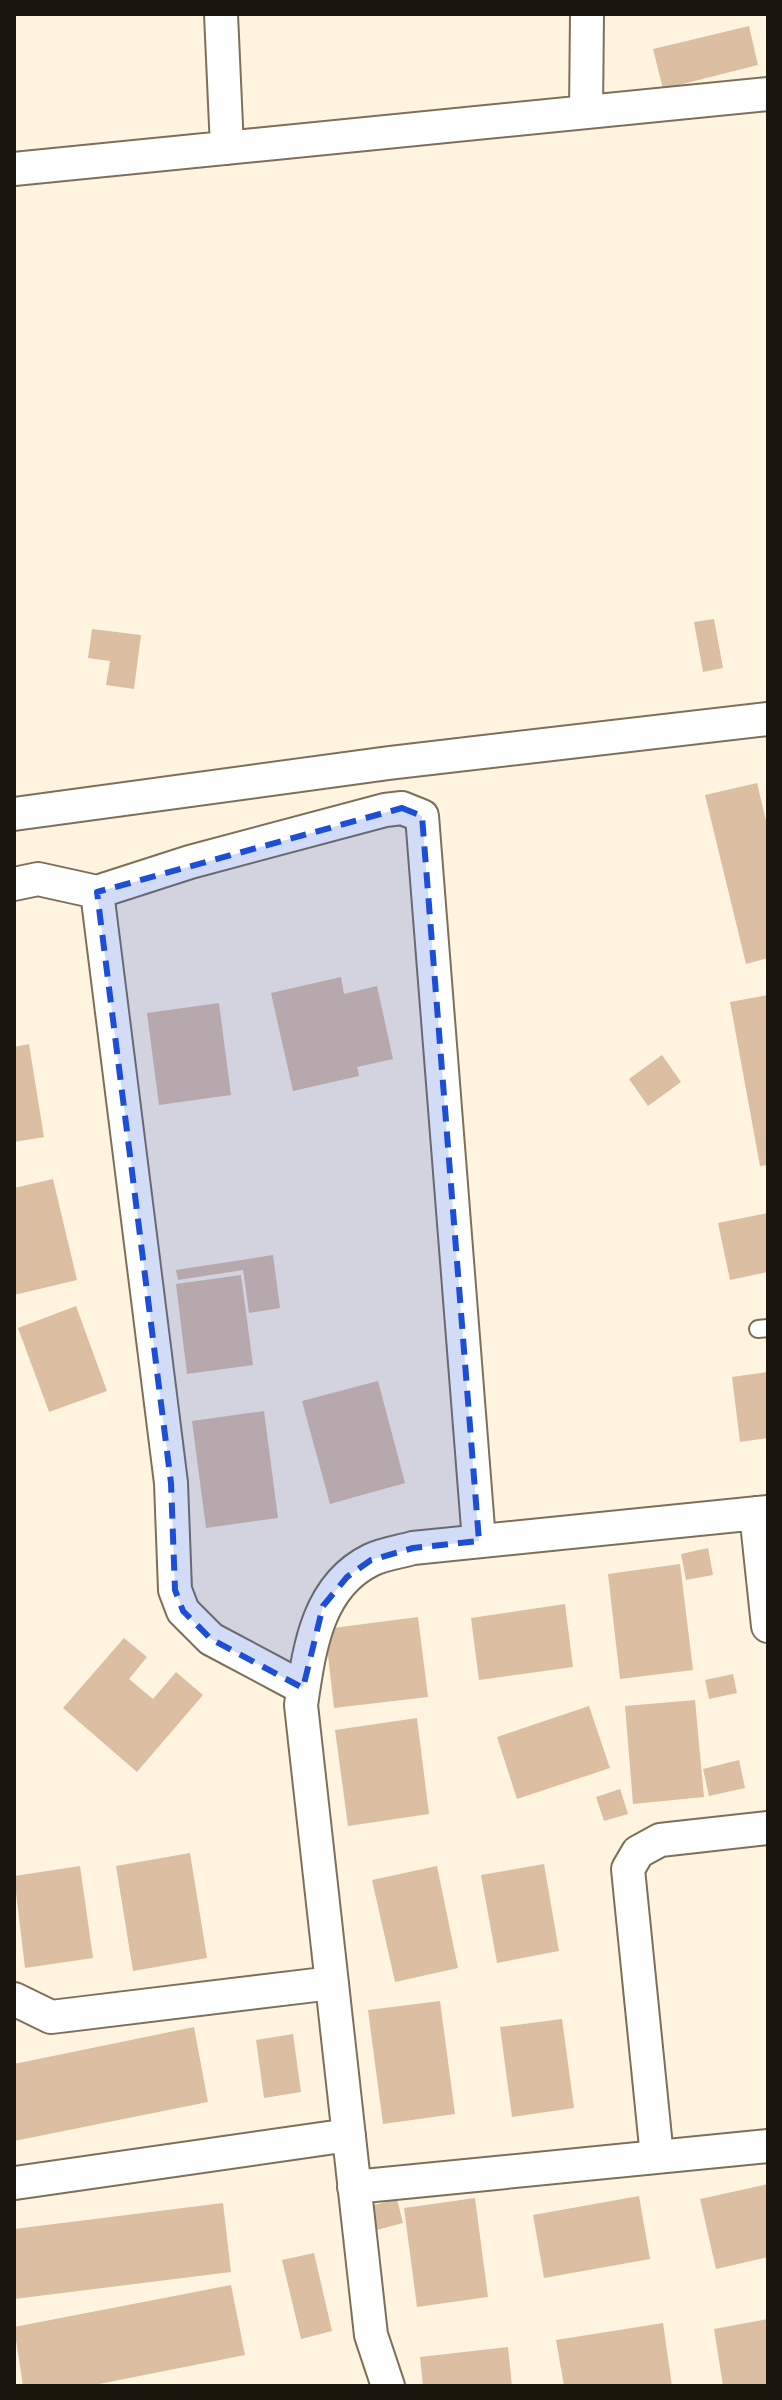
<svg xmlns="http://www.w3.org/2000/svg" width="782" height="2400" viewBox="0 0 782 2400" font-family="'Roboto Condensed',sans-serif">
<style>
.building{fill:#dcbfa2}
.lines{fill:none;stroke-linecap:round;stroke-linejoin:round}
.service-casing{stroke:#7c705a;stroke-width:20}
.minor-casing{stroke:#7c705a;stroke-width:36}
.service{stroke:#fff;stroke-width:16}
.minor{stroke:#fff;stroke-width:32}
.marked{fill:#1d4ed8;fill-opacity:0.2;stroke:#1d4ed8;stroke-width:6;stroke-dasharray:16 10;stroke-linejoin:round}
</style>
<rect width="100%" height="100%" fill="#fff4e0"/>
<path class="building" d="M 749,26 L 758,65 L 663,89 L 653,49 Z
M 714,619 L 723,668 L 703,672 L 694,622 Z
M 92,629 L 141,635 L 134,689 L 106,685 L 110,661 L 88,658 Z
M 757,783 L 768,829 L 768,958 L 746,964 L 705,795 Z
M 341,977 L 344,994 L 377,986 L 393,1059 L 357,1067 L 359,1076 L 293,1091 L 271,993 Z
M 768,995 L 768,1165 L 760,1166 L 730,1002 Z
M 219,1003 L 231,1095 L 159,1105 L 147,1013 Z
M 29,1044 L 44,1137 L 14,1142 L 14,1047 Z
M 662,1055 L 681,1082 L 648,1106 L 629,1079 Z
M 53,1179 L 77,1280 L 14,1295 L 14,1188 Z
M 768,1213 L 768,1272 L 730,1280 L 718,1223 Z
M 273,1255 L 280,1308 L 249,1313 L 243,1270 L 178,1280 L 176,1270 Z
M 241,1275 L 253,1365 L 187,1374 L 176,1284 Z
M 76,1306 L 107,1391 L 49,1412 L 18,1328 Z
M 768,1372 L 768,1438 L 740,1442 L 732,1377 Z
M 378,1381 L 405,1483 L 330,1504 L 302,1401 Z
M 264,1411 L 278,1518 L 206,1528 L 192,1421 Z
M 708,1548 L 713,1575 L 686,1580 L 681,1554 Z
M 680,1564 L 693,1670 L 620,1679 L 608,1574 Z
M 565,1604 L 573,1667 L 479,1680 L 471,1618 Z
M 418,1617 L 428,1697 L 334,1708 L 325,1629 Z
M 124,1638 L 147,1657 L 129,1679 L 153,1699 L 176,1672 L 203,1695 L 137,1772 L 63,1708 Z
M 733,1674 L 737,1693 L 709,1699 L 705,1680 Z
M 695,1700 L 704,1797 L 633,1804 L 625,1706 Z
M 589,1706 L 610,1768 L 517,1799 L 497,1737 Z
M 417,1718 L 429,1814 L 348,1826 L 335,1730 Z
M 739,1760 L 745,1788 L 709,1796 L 703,1769 Z
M 620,1789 L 628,1814 L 604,1821 L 596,1797 Z
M 190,1853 L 207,1958 L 133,1971 L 116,1866 Z
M 544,1864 L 559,1951 L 497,1963 L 481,1875 Z
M 80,1866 L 93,1958 L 25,1968 L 14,1876 Z
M 437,1866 L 458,1968 L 395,1982 L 372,1880 Z
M 440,2001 L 455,2114 L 383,2124 L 368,2010 Z
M 562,2019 L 574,2108 L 512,2117 L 500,2027 Z
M 194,2027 L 208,2102 L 14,2141 L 14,2064 Z
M 293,2034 L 301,2092 L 264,2098 L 256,2040 Z
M 768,2184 L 768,2257 L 716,2269 L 700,2199 Z
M 639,2196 L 650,2259 L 544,2278 L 533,2215 Z
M 475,2198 L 488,2297 L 417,2307 L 404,2208 Z
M 397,2199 L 403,2223 L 369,2232 L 363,2208 Z
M 223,2203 L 231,2272 L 14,2299 L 14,2229 Z
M 314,2253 L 332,2331 L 301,2339 L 282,2260 Z
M 231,2285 L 245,2355 L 89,2386 L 23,2386 L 14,2327 Z
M 768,2319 L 768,2384 L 723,2386 L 714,2329 Z
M 663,2323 L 672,2386 L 564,2386 L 556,2340 Z
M 508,2347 L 512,2386 L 423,2386 L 420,2357 Z"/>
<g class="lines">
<defs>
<path id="service" d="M 758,1329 L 768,1328"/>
<path id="minor" d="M 221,14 L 227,148
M 586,112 L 587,14
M 14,169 L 768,94
M 14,814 L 389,763 L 768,719
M 14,884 L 38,879 L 97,892 L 190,862 L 385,810 L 402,808 L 422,816 L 479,1541
M 97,892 L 171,1483 L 175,1590 L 183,1611 L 211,1639 L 303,1688
M 756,1513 L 768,1626
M 14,1999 L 51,2017 L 332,1983
M 657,2157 L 628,1869 L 638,1852 L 660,1840 L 768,1828
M 15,2183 L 349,2135
M 354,2187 L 768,2146
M 388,2386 L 371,2335 L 301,1705 C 309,1652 316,1587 371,1560 C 383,1554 399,1552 413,1548 L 768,1512"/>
</defs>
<use href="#service" class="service-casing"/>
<use href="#minor" class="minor-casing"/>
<use href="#service" class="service"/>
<use href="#minor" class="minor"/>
</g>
<path class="marked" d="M 402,808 L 422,816 L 479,1541 L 413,1548 L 371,1560 L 347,1577 L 323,1606 L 303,1688 L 211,1639 L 183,1611 L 175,1590 L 171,1483 L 97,892 Z"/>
<rect width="782" height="2400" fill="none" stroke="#1a160d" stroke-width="32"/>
</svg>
